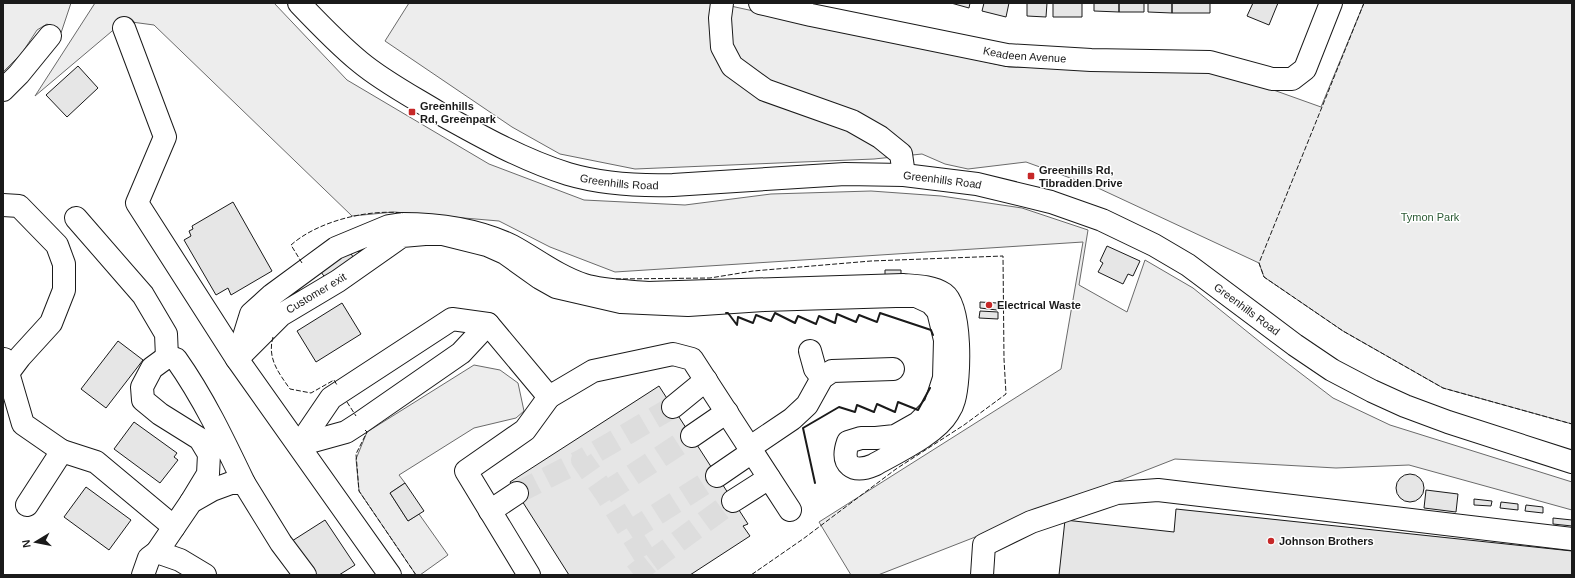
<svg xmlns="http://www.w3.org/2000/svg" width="1575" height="578" viewBox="0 0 1575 578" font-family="Arial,sans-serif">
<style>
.green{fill:#ededed;stroke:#6a6a6a}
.building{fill:#e6e6e6;stroke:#1a1a1a}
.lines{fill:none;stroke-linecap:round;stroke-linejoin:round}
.minor-tunnel{stroke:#ddd;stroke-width:22;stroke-dasharray:22 11;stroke-linecap:butt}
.minor-casing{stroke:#1a1a1a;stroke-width:24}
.major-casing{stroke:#1a1a1a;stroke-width:24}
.minor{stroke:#fff;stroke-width:22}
.major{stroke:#fff;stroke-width:22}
.fence{stroke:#1a1a1a;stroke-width:1;stroke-dasharray:5 2;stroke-linecap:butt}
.wall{stroke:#1a1a1a;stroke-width:2}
.poi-dot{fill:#c62828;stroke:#fff;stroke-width:1.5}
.labels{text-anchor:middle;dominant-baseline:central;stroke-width:3;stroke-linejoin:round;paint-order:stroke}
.street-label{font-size:11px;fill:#1a1a1a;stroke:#fff}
.poi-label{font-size:11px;font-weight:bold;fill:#1a1a1a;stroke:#fff;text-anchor:start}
.park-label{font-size:11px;fill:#2b5a34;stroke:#fff}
</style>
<rect width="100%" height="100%" fill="#fff"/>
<path class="green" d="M 3,3 L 71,3 L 61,33 L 47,24 L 37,30 L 22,53 L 3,72 Z
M 95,3 L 274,3 L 347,80 L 489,164 L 584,200 L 685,205 L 771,194 L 871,191 L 941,196 L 1022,208 L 1088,230 L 1079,285 L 1127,312 L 1145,260 L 1193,288 L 1265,346 L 1333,398 L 1390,425 L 1572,482 L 1572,510 L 1409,465 L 1336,468 L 1175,459 L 878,575 L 851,575 L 819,522 L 1061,369 L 1083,242 L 615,272 L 550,247 L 499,221 L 394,212 L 352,216 L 154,25 L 124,21 L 35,96 Z
M 409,3 L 717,3 L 1009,67 L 1223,72 L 1321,107 L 1364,3 L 1572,3 L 1572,424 L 1443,388 L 1343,331 L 1264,277 L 1259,263 L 1098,188 L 1026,162 L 968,169 L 945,164 L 922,154 L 874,159 L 635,169 L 560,154 L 512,127 L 385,41 Z
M 474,365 L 500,370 L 518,383 L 524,411 L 516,418 L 474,428 L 399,475 L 405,483 L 390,493 L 408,521 L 419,514 L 448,555 L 420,575 L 416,575 L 359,491 L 356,459 L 367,432 Z"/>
<path class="building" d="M 951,3 L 970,3 L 969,8 Z
M 984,3 L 1009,3 L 1006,17 L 982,11 Z
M 1027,3 L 1047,3 L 1046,17 L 1027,16 Z
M 1053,3 L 1082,3 L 1082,17 L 1053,17 Z
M 1094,3 L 1119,3 L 1119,12 L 1094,11 Z
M 1119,3 L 1144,3 L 1144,12 L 1119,12 Z
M 1148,3 L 1172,3 L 1172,13 L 1148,12 Z
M 1172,3 L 1210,3 L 1210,13 L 1172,13 Z
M 1253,3 L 1278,3 L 1269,25 L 1247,16 Z
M 78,66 L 98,88 L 67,117 L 46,95 Z
M 233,202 L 272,271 L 231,295 L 228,288 L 216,295 L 184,240 L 191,236 L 189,231 L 193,229 L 192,226 Z
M 1107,246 L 1140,261 L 1133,276 L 1128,274 L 1123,284 L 1098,272 L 1103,263 L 1100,261 Z
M 348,249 L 357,263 L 328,282 L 319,269 Z
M 885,270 L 901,270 L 901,278 L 885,278 Z
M 980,302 L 997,303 L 997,310 L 980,308 Z
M 342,303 L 361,334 L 316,362 L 297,331 Z
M 980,311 L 998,312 L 998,319 L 979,318 Z
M 118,341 L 143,360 L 106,408 L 81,389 Z
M 659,386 L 748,524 L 743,526 L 750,536 L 690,575 L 569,575 L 510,482 Z
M 134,422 L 177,453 L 174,457 L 178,460 L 160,483 L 114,449 Z
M1396 488a14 14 0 1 1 28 0a14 14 0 1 1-28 0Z
M 405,483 L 424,511 L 408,521 L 390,493 Z
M 86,487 L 131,520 L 109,550 L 64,517 Z
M 1426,490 L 1458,494 L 1456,512 L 1424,508 Z
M 1474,499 L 1492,501 L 1491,506 L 1474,505 Z
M 1501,502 L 1518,504 L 1518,510 L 1500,508 Z
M 1526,505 L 1543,507 L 1543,513 L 1525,511 Z
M 1176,509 L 1572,551 L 1572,575 L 1059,575 L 1065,520 L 1174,532 Z
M 1553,518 L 1572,520 L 1572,526 L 1553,524 Z
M 325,520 L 355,565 L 339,575 L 315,575 L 292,541 Z"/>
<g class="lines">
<path class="minor-tunnel" d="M 673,407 L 582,460 L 605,493 L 649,563 L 733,501
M 517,493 L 582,460
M 605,493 L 692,436
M 629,532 L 717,476
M 634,575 L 649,563"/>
<defs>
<g id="minor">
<path d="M 722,3 L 720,18 L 722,47 L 732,66 L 765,90 L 852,121 L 880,137 L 901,154 L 904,175"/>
<path id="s1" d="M 760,3 L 811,15 L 1007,55 L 1091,60 L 1210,62 L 1272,79 L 1292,79 L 1305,69 L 1331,3"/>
<path d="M 124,28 L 165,137 L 137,203 L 237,359 L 390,575"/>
<path d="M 3,90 L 19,74 L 50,36"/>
<path d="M 3,205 L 19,206 L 57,245 L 64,264 L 64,290 L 51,323 L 20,357 L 8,373"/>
<path d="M 76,218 L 143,295 L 166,334 L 167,357"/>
<path d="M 402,224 C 440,224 477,229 512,246 C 536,259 557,276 584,285 C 603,291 628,291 648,293 L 903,285 C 916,286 932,286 944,294 C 962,307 960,379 954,400 C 953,404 950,410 948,413 C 936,434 895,453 874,465 C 853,474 840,465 848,442 L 861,438 L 876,438 L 895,436 L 918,423 L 935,406 L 944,378 L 945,340 L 938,311 L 931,303 L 916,296 L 896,296 L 764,300 L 688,305 L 621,302 L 556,287 L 540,278 L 505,253 L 487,245 L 443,234 L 425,234 L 402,236 L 338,281 L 281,315 L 237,359 L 251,314 L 272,295 L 336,248 L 389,226 Z"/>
<path d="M 810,351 L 815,369 L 822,378"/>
<path d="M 4,359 L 23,424 L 62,451"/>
<path d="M 673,407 L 706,380"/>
<path d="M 692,436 L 727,412"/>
<path d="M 299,445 L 331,398 L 452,319 L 488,324 L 549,397 L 593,371 L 673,354 L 692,359 L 790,510"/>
<path d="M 299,445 L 346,432 L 360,423 L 461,353 L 488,324"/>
<path d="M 749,448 L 792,419 L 807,405 L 822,378 L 832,371 L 893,369"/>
<path d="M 717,476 L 752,452"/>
<path d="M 733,501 L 769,478"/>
<path d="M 191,502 L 208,474 L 209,454 L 200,439 L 160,414 L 143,400 L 142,387 L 152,368 L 167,357 L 176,359 C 203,397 224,441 244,483"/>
<path d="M 27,505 L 62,451 L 96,462 L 174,527"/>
<path d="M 490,511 L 517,493"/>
<path d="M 157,552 L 191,502 L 212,490 L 231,483 L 244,483 L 281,543 L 305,575"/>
<path d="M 143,575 L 149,558 L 157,552 L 180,560 L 205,575"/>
<path d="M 529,575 L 466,471 L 525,430 L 549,397"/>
<path d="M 982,575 L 984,545 L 1031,522 L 1117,493 L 1158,490 L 1572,539"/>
</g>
<g id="major">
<path id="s2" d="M 299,3 C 319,24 338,44 360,62 C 384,82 413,97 439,113 C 480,136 523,160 568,174 C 602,184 638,186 673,185 L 845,174 L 904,175 L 977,184 L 1051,202 L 1102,220 L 1154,245 L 1188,265 L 1295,345 L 1332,370 L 1372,391 L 1405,406 L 1448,422 L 1572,462"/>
</g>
</defs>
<use href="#minor" class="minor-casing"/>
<use href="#major" class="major-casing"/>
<use href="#minor" class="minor"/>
<use href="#major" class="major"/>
<path class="fence" d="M 1364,3 L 1259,263 L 1264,277 L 1343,331 L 1443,388 L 1572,424
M 302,263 L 291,245 C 318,221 368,209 403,213
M 616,279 L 710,278 L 753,271 L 871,261 L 1003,256 L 1004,359 L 1006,394 L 964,425 L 896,469 L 803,539 L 751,575
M 273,337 C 267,358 278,372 290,389 L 311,393 L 334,380 L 337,385
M 347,402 L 356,416
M 365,430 L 367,432 L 356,454 L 359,491 L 416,575"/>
<path class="wall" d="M 726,313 L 728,313 L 737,325 L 738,317 L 753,323 L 756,315 L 771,321 L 775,313 L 795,323 L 798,316 L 816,324 L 819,316 L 835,323 L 837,314 L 856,322 L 859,315 L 877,322 L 880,313 L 931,330 L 933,335
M 815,483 L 803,428 L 839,407 L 855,412 L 857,405 L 874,412 L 877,404 L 895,412 L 898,402 L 918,410 L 930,388"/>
</g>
<g class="poi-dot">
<rect x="408" y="108" width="8" height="8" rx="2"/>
<rect x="1027" y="172" width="8" height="8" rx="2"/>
<circle cx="989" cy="305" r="4"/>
<circle cx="1271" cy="541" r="4"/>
</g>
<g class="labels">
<g class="street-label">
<text stroke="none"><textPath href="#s1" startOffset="270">Keadeen Avenue</textPath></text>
<text stroke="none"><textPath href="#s2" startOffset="698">Greenhills Road</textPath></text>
<text stroke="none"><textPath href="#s2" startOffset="374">Greenhills Road</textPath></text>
<text transform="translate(316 293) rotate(-31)">Customer exit</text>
<text stroke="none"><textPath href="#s2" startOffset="1034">Greenhills Road</textPath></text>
</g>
<g class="poi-label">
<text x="420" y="106">Greenhills<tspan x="420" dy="13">Rd, Greenpark</tspan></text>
<text x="1039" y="170">Greenhills Rd,<tspan x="1039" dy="13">Tibradden Drive</tspan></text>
<text x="997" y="305">Electrical Waste</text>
<text x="1279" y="541">Johnson Brothers</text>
</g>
<g class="park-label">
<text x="1430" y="217">Tymon Park</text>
</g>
</g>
<rect width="1575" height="578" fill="none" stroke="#1a1a1a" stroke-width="8"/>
<g transform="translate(36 542) rotate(260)" stroke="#ffffff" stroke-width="3" paint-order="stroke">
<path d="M0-3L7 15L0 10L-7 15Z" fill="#1a1a1a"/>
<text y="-6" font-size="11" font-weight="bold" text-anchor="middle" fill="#1a1a1a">N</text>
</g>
</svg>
